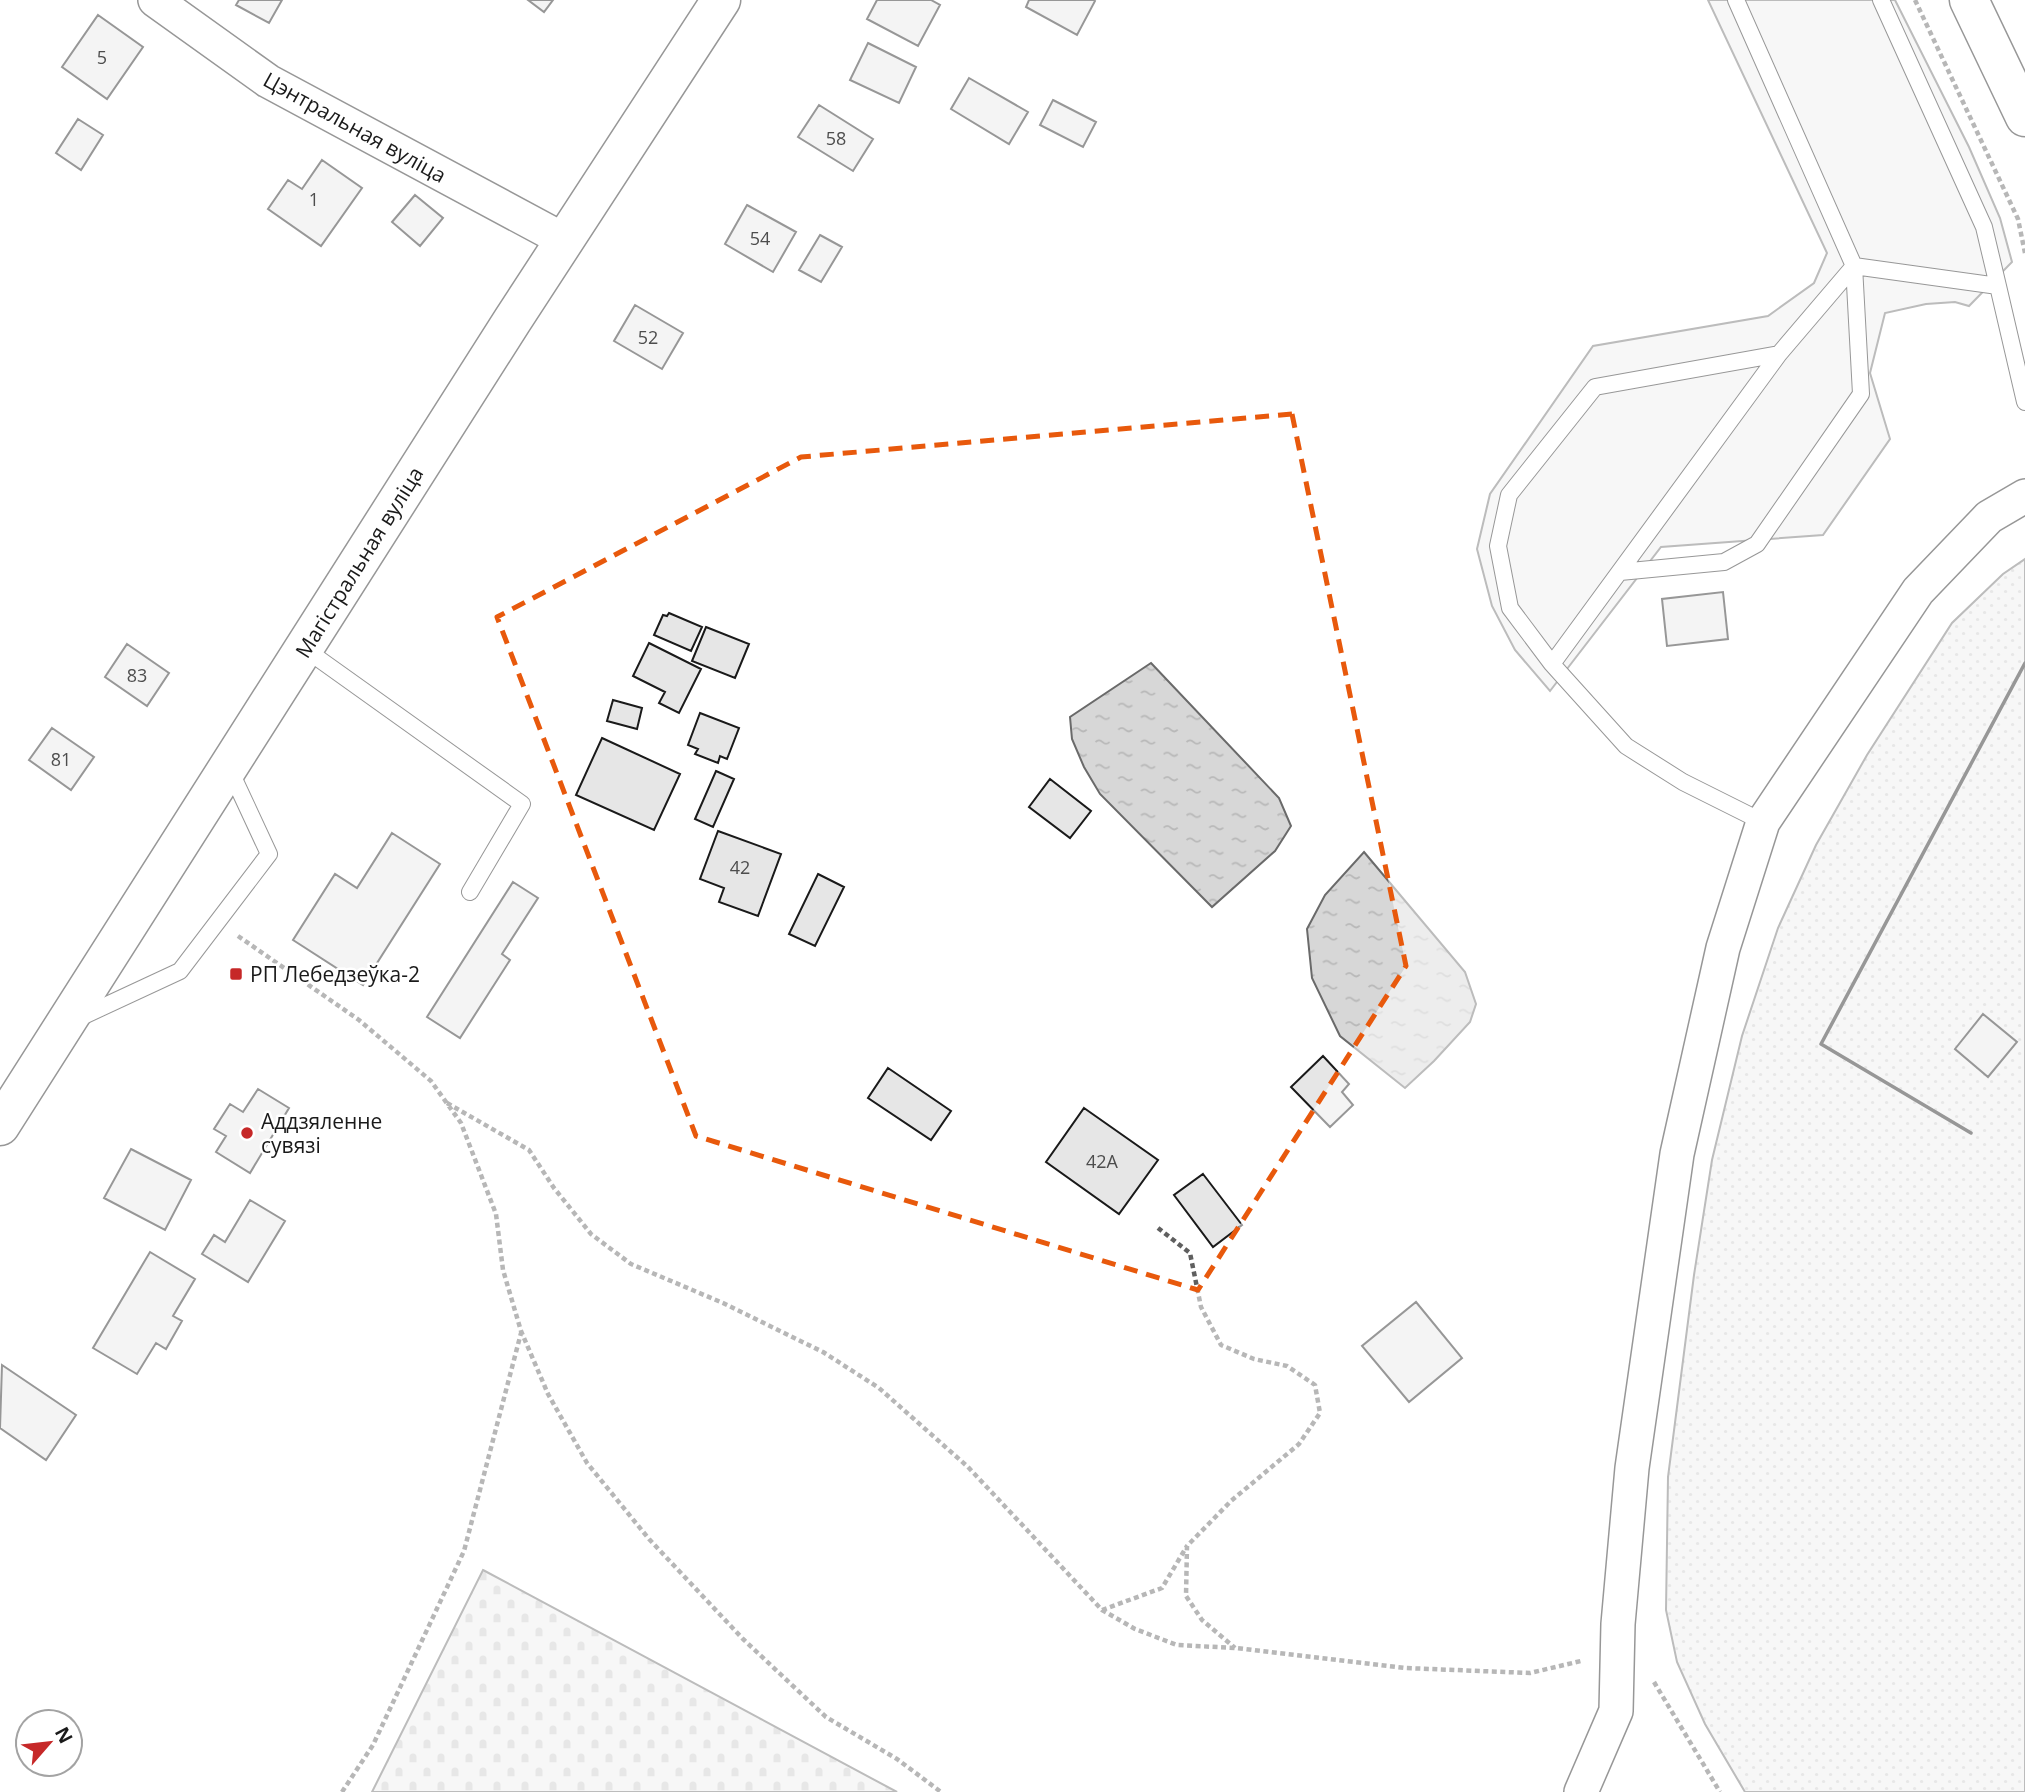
<svg xmlns="http://www.w3.org/2000/svg" width="2025" height="1792" viewBox="0 0 2025 1792" font-family="'Open Sans',sans-serif">
<style>
.grass{fill:url(#grass-dots);stroke:#6a6a6a;stroke-width:2}
.cemetery{fill:url(#cemetery-stones);stroke:#6a6a6a;stroke-width:2}
.built{fill:#ededed;stroke:#6a6a6a;stroke-width:2}
.water{fill:url(#water-ripples);stroke:#6a6a6a;stroke-width:2}
.building{fill:#e6e6e6;stroke:#1a1a1a;stroke-width:2}
.lines{fill:none;stroke-linecap:round;stroke-linejoin:round}
.lane-casing{stroke:#1a1a1a;stroke-width:18}
.street-casing{stroke:#1a1a1a;stroke-width:36}
.secondary-casing{stroke:#1a1a1a;stroke-width:41}
.primary-casing{stroke:#1a1a1a;stroke-width:41}
.path{stroke:#5f5f5f;stroke-width:4.5;stroke-dasharray:5 3.5;stroke-linecap:butt}
.lane{stroke:#fff;stroke-width:16}
.street{stroke:#fff;stroke-width:33}
.secondary{stroke:#fff;stroke-width:38}
.primary{stroke:#fff;stroke-width:38}
.wall{stroke:#1a1a1a;stroke-width:3.5}
.marked{fill:none;stroke:#e8590c;stroke-width:5;stroke-dasharray:14 9;stroke-linejoin:round}
.poi-dot{fill:#c62828;stroke:#fff;stroke-width:2.5}
.labels{text-anchor:middle;dominant-baseline:central;stroke-width:5;stroke-linejoin:round;paint-order:stroke}
.number-label{font-size:18px;fill:#4d4d4d}
.street-label{font-size:21px;fill:#1a1a1a;stroke:#fff}
.poi-label{font-size:21px;fill:#1a1a1a;stroke:#fff;text-anchor:start}
</style>
<defs>
<pattern id="grass-dots" width="8" height="8" patternUnits="userSpaceOnUse" patternTransform="scale(1.75)"><rect width="8" height="8" fill="#ededed"/><path d="M2 2h.1M6 6h.1" fill="none" stroke="#cbcbcb" stroke-width="1.8" stroke-linecap="round"/></pattern>
<pattern id="cemetery-stones" width="16" height="16" patternUnits="userSpaceOnUse" patternTransform="scale(1.75)"><rect width="16" height="16" fill="#ededed"/><path d="M2 7V4a2 2 0 0 1 4 0v3zM10 15v-3a2 2 0 0 1 4 0v3z" fill="#cbcbcb"/></pattern>
<pattern id="water-ripples" width="26" height="14" patternUnits="userSpaceOnUse" patternTransform="scale(1.75)"><rect width="26" height="14" fill="#d7d7d7"/><path d="M2 4q2-2 4 0t4 0M15 11q2-2 4 0t4 0" fill="none" stroke="#b8b8b8"/></pattern>
</defs>
<rect width="100%" height="100%" fill="#fff"/>
<path class="grass" d="M 2025,559 L 2025,1792 L 1745,1792 L 1705,1724 L 1677,1662 L 1666,1610 L 1668,1477 L 1694,1275 L 1712,1160 L 1742,1036 L 1778,928 L 1816,845 L 1867,755 L 1952,623 L 2003,574 Z"/>
<path class="cemetery" d="M 483,1570 L 897,1792 L 372,1792 Z"/>
<path class="built" d="M 1708,0 L 1895,0 L 1969,147 L 2000,218 L 2012,262 L 1969,306 L 1955,302 L 1926,304 L 1885,313 L 1870,373 L 1890,439 L 1823,535 L 1661,547 L 1550,691 L 1515,650 L 1492,606 L 1477,549 L 1490,494 L 1593,346 L 1768,316 L 1814,283 L 1827,253 Z"/>
<path class="water" d="M 1151,663 L 1279,798 L 1291,826 L 1275,851 L 1212,907 L 1100,794 L 1084,767 L 1072,739 L 1070,717 Z
M 1364,852 L 1465,972 L 1476,1004 L 1470,1022 L 1434,1061 L 1405,1088 L 1340,1036 L 1312,978 L 1307,929 L 1325,895 Z"/>
<path class="building" d="M 239,0 L 282,0 L 269,23 L 236,5 Z
M 528,0 L 553,0 L 544,12 Z
M 877,0 L 931,0 L 940,5 L 918,46 L 867,19 Z
M 1029,0 L 1094,0 L 1095,1 L 1077,35 L 1026,7 Z
M 98,15 L 143,47 L 107,99 L 62,67 Z
M 868,43 L 916,67 L 899,103 L 850,80 Z
M 969,78 L 1028,112 L 1009,144 L 951,109 Z
M 1053,100 L 1096,122 L 1083,147 L 1040,125 Z
M 819,105 L 873,139 L 853,171 L 798,137 Z
M 78,119 L 103,135 L 81,170 L 56,153 Z
M 322,160 L 362,188 L 321,246 L 268,209 L 288,180 L 302,189 Z
M 415,195 L 443,218 L 420,246 L 392,222 Z
M 747,205 L 796,232 L 773,272 L 725,244 Z
M 820,235 L 842,247 L 821,282 L 799,270 Z
M 635,305 L 683,333 L 662,369 L 614,341 Z
M 1723,592 L 1728,639 L 1667,646 L 1662,599 Z
M 669,613 L 702,627 L 691,651 L 654,635 L 663,615 L 667,616 Z
M 706,627 L 749,644 L 735,678 L 692,661 Z
M 649,643 L 701,669 L 679,713 L 659,703 L 665,692 L 633,676 Z
M 127,644 L 169,673 L 147,706 L 105,677 Z
M 613,700 L 642,708 L 637,729 L 607,721 Z
M 700,713 L 739,728 L 727,759 L 720,756 L 718,763 L 695,754 L 698,749 L 688,745 Z
M 52,728 L 94,757 L 71,790 L 29,760 Z
M 602,738 L 680,774 L 654,830 L 576,795 Z
M 716,771 L 734,779 L 713,827 L 695,819 Z
M 1050,779 L 1091,811 L 1070,838 L 1029,807 Z
M 718,831 L 781,854 L 758,916 L 719,902 L 724,888 L 700,879 Z
M 392,833 L 440,864 L 363,985 L 293,940 L 335,874 L 357,888 Z
M 818,874 L 844,887 L 815,946 L 789,934 Z
M 513,882 L 538,898 L 502,954 L 510,960 L 460,1038 L 427,1017 Z
M 1983,1014 L 2017,1042 L 1988,1077 L 1955,1049 Z
M 1323,1056 L 1349,1084 L 1342,1092 L 1353,1105 L 1330,1127 L 1291,1087 Z
M 888,1068 L 951,1111 L 931,1140 L 868,1098 Z
M 258,1089 L 289,1108 L 250,1173 L 216,1152 L 226,1136 L 214,1129 L 230,1104 L 243,1112 Z
M 1084,1108 L 1158,1160 L 1119,1214 L 1046,1162 Z
M 131,1149 L 191,1180 L 165,1230 L 104,1198 Z
M 1203,1174 L 1242,1225 L 1213,1247 L 1174,1195 Z
M 250,1200 L 285,1221 L 248,1282 L 202,1254 L 214,1235 L 225,1242 Z
M 150,1252 L 195,1279 L 173,1316 L 182,1321 L 166,1349 L 156,1343 L 137,1374 L 93,1348 Z
M 1416,1302 L 1462,1358 L 1409,1402 L 1362,1346 Z
M 2,1365 L 76,1415 L 46,1460 L 0,1428 Z"/>
<g class="lines">
<defs>
<path id="lane" d="M 1736,0 L 1854,266 L 1779,354 L 1552,664 L 1626,746 L 1683,782 L 1763,822
M 1881,0 L 1984,227 L 1998,286
M 1620,572 L 1724,562 L 1757,544 L 1861,394 L 1854,266 L 1998,286 L 2025,402
M 305,649 L 522,804 L 470,892
M 1552,664 L 1510,608 L 1498,546 L 1509,495 L 1595,387 L 1779,354
M 79,1018 L 180,971 L 269,854 L 229,768"/>
<path id="street" d="M 155,0 L 268,81 L 564,240
M 1581,1792 L 1616,1711 L 1618,1624 L 1632,1468 L 1677,1154 L 1723,948 L 1763,822 L 1918,591 L 1989,517 L 2025,496"/>
<path id="secondary" d="M 0,1126 L 512,321 L 721,0"/>
<path id="primary" d="M 1969,0 L 2025,117"/>
</defs>
<use href="#lane" class="lane-casing"/>
<use href="#street" class="street-casing"/>
<use href="#secondary" class="secondary-casing"/>
<use href="#primary" class="primary-casing"/>
<path class="path" d="M 1915,0 L 2018,219 L 2025,253
M 238,936 L 359,1020 L 431,1081 L 461,1123 L 496,1214 L 503,1270 L 521,1331 L 548,1394 L 587,1463 L 649,1539 L 743,1639 L 826,1717 L 897,1759 L 941,1792
M 447,1103 L 529,1150 L 554,1188 L 591,1234 L 631,1264 L 723,1303 L 823,1352 L 879,1388 L 968,1467 L 1102,1610 L 1135,1629 L 1177,1645 L 1236,1648 L 1405,1668 L 1530,1673 L 1581,1661
M 1158,1228 L 1190,1253 L 1201,1307 L 1221,1345 L 1254,1359 L 1287,1366 L 1315,1385 L 1320,1413 L 1299,1444 L 1231,1501 L 1187,1546 L 1186,1596 L 1202,1620 L 1235,1648
M 1102,1610 L 1162,1588 L 1187,1546
M 1654,1682 L 1720,1792
M 342,1792 L 373,1745 L 464,1551 L 521,1333"/>
<use href="#lane" class="lane"/>
<use href="#street" class="street"/>
<use href="#secondary" class="secondary"/>
<use href="#primary" class="primary"/>
<path class="wall" d="M 1971,1133 L 1821,1044 L 2025,663"/>
</g>
<path d="M0 0H2025V1792H0ZM 1292,414 L 1406,966 L 1198,1290 L 696,1136 L 497,617 L 801,457 Z" fill="#fff" fill-opacity=".55" fill-rule="evenodd"/>
<path class="marked" d="M 1292,414 L 1406,966 L 1198,1290 L 696,1136 L 497,617 L 801,457 Z"/>
<g class="poi-dot">
<rect x="229" y="967" width="14" height="14" rx="3.5"/>
<circle cx="247" cy="1133" r="7"/>
</g>
<g class="labels">
<g class="number-label">
<text x="102" y="57">5</text>
<text x="836" y="138">58</text>
<text x="314" y="199">1</text>
<text x="760" y="238">54</text>
<text x="648" y="337">52</text>
<text x="137" y="675">83</text>
<text x="61" y="759">81</text>
<text x="740" y="867">42</text>
<text x="1102" y="1161">42А</text>
</g>
<g class="street-label">
<text transform="translate(355 127) rotate(29)">Цэнтральная вуліца</text>
<text transform="translate(359 562) rotate(-58)">Магістральная вуліца</text>
</g>
<g class="poi-label">
<text x="250" y="974">РП Лебедзеўка-2</text>
<text x="261" y="1121">Аддзяленне<tspan x="261" dy="24">сувязі</tspan></text>
</g>
</g>
<g transform="translate(49 1743) rotate(62)"><circle r="33" fill="#ffffff" stroke="#a3a3a3" stroke-width="2"/>
<path d="M0-5L12 26L0 18L-12 26Z" fill="#c62828"/>
<text y="-10" font-size="19" font-weight="bold" text-anchor="middle" fill="#1a1a1a">N</text>
</g>
</svg>
